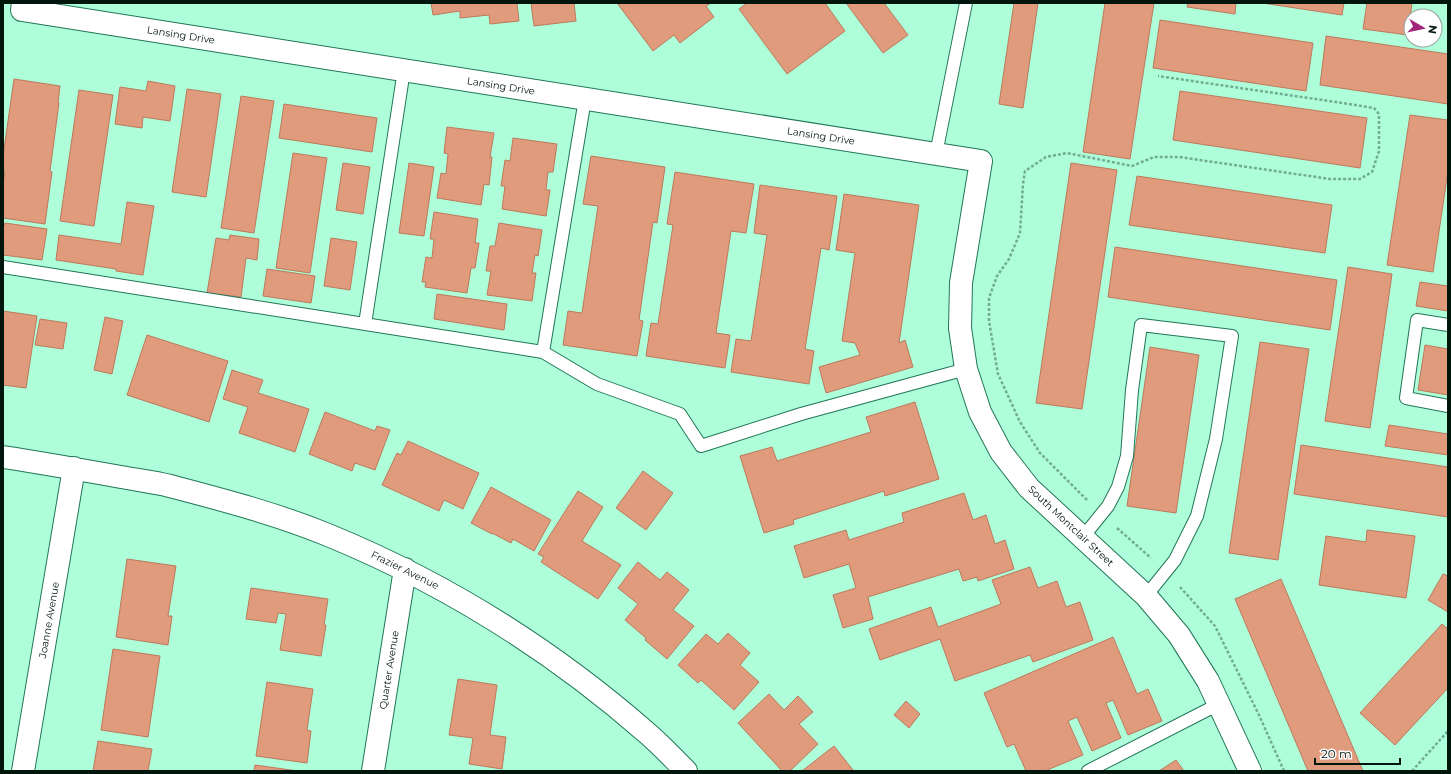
<svg xmlns="http://www.w3.org/2000/svg" width="1451" height="774" viewBox="0 0 1451 774" font-family="Montserrat,sans-serif">
<style>
.building{fill:#e09a7c;stroke:#bc795c}
.lines{fill:none;stroke-linecap:round;stroke-linejoin:round}
.lane-casing{stroke:#227657;stroke-width:14}
.street-casing{stroke:#227657;stroke-width:24}
.path{stroke:#72ad93;stroke-width:2.5;stroke-dasharray:3 2;stroke-linecap:butt}
.lane{stroke:#fff;stroke-width:12}
.street{stroke:#fff;stroke-width:22}
.labels{text-anchor:middle;dominant-baseline:central;stroke-width:3;stroke-linejoin:round;paint-order:stroke}
.street-label{font-size:10px;fill:#00160d;stroke:#fff}
</style>
<rect width="100%" height="100%" fill="#aefeda"/>
<path class="building" d="M 431,3 L 517,3 L 519,21 L 490,24 L 489,15 L 460,18 L 460,11 L 433,15 Z
M 531,3 L 574,3 L 576,21 L 534,26 Z
M 617,3 L 711,3 L 706,6 L 714,17 L 680,43 L 674,35 L 653,51 Z
M 747,3 L 825,3 L 845,31 L 787,74 L 739,9 Z
M 846,3 L 884,3 L 908,35 L 883,53 Z
M 1014,3 L 1038,3 L 1023,108 L 999,104 Z
M 1105,3 L 1154,3 L 1130,159 L 1083,152 Z
M 1188,3 L 1236,3 L 1235,14 L 1187,7 Z
M 1262,3 L 1344,3 L 1342,15 Z
M 1367,3 L 1412,3 L 1408,35 L 1363,29 Z
M 1160,20 L 1313,43 L 1306,91 L 1153,68 Z
M 1326,36 L 1448,54 L 1448,104 L 1320,85 Z
M 14,79 L 60,86 L 58,103 L 59,103 L 50,171 L 52,172 L 45,224 L 3,218 L 3,185 L 5,171 L 3,170 L 3,156 Z
M 148,81 L 175,86 L 170,121 L 143,117 L 142,128 L 115,124 L 120,87 L 146,91 Z
M 187,89 L 221,94 L 206,197 L 172,192 Z
M 79,90 L 113,95 L 94,226 L 60,221 Z
M 1180,91 L 1367,118 L 1360,168 L 1173,140 Z
M 241,96 L 274,101 L 254,233 L 221,228 Z
M 284,104 L 377,118 L 372,152 L 279,138 Z
M 1410,115 L 1448,120 L 1448,171 L 1433,272 L 1387,265 Z
M 447,127 L 494,133 L 490,157 L 492,157 L 489,185 L 484,184 L 481,205 L 437,198 L 441,173 L 446,174 L 448,154 L 444,153 Z
M 513,138 L 557,144 L 553,172 L 548,172 L 546,190 L 550,190 L 546,216 L 502,209 L 505,186 L 501,186 L 505,160 L 510,161 Z
M 293,153 L 327,158 L 310,273 L 276,268 Z
M 591,156 L 665,167 L 657,223 L 653,222 L 639,320 L 643,321 L 637,356 L 563,345 L 568,311 L 582,313 L 598,206 L 583,204 Z
M 343,163 L 370,167 L 363,214 L 336,210 Z
M 409,163 L 434,167 L 424,236 L 399,233 Z
M 1071,163 L 1117,170 L 1082,409 L 1036,403 Z
M 675,172 L 754,184 L 746,233 L 731,231 L 716,333 L 730,335 L 725,368 L 646,356 L 651,323 L 658,324 L 673,225 L 667,224 Z
M 1137,176 L 1332,205 L 1325,253 L 1129,225 Z
M 760,185 L 837,196 L 829,250 L 821,248 L 805,349 L 814,351 L 809,384 L 731,372 L 736,339 L 751,341 L 767,235 L 754,233 Z
M 844,194 L 919,205 L 899,343 L 905,340 L 913,367 L 826,393 L 819,367 L 860,355 L 855,343 L 842,341 L 855,253 L 836,250 Z
M 127,202 L 154,206 L 143,275 L 116,271 L 116,269 L 56,260 L 59,235 L 121,244 Z
M 434,212 L 478,219 L 475,243 L 479,243 L 475,268 L 471,268 L 467,293 L 425,287 L 426,282 L 422,282 L 426,257 L 432,258 L 434,239 L 430,239 Z
M 5,223 L 47,229 L 42,260 L 3,255 L 3,228 Z
M 499,223 L 542,230 L 538,256 L 535,255 L 532,273 L 536,273 L 532,301 L 487,295 L 491,271 L 486,271 L 490,246 L 495,246 Z
M 230,235 L 259,239 L 257,260 L 246,258 L 241,297 L 207,293 L 216,238 L 229,240 Z
M 331,238 L 357,242 L 350,290 L 324,286 Z
M 1115,247 L 1337,280 L 1330,330 L 1108,297 Z
M 1348,267 L 1392,274 L 1370,428 L 1325,421 Z
M 267,269 L 315,276 L 311,303 L 263,296 Z
M 1420,282 L 1448,286 L 1448,311 L 1416,306 Z
M 437,294 L 507,304 L 504,330 L 434,319 Z
M 3,311 L 37,316 L 26,388 L 3,385 Z
M 105,317 L 123,321 L 112,374 L 94,370 Z
M 40,319 L 67,323 L 63,349 L 35,345 Z
M 147,335 L 228,361 L 209,422 L 127,395 Z
M 1260,342 L 1309,349 L 1278,560 L 1229,553 Z
M 1425,345 L 1448,349 L 1448,395 L 1418,390 Z
M 1150,347 L 1199,355 L 1176,513 L 1127,506 Z
M 232,370 L 263,380 L 258,393 L 309,409 L 295,452 L 239,433 L 248,407 L 223,399 Z
M 915,402 L 939,479 L 885,496 L 884,491 L 793,520 L 794,524 L 764,533 L 740,456 L 772,447 L 777,461 L 871,432 L 866,417 Z
M 325,412 L 375,431 L 377,426 L 390,430 L 375,470 L 355,463 L 352,471 L 309,454 Z
M 1389,425 L 1448,434 L 1448,455 L 1385,446 Z
M 408,441 L 479,473 L 463,509 L 444,500 L 439,511 L 382,485 L 397,453 L 401,455 Z
M 1301,445 L 1448,467 L 1448,517 L 1294,494 Z
M 643,471 L 673,493 L 646,530 L 616,508 Z
M 491,487 L 551,520 L 534,551 L 513,539 L 511,543 L 492,533 L 492,534 L 471,523 Z
M 578,491 L 603,507 L 582,541 L 621,565 L 598,599 L 541,562 L 544,557 L 538,554 Z
M 964,493 L 973,520 L 986,515 L 995,544 L 1005,540 L 1014,569 L 978,581 L 977,577 L 963,581 L 959,569 L 868,597 L 873,619 L 843,628 L 833,595 L 856,588 L 849,564 L 804,578 L 794,546 L 846,530 L 849,540 L 904,522 L 902,513 Z
M 1367,530 L 1415,536 L 1406,598 L 1319,585 L 1326,536 L 1366,542 Z
M 127,559 L 176,566 L 168,616 L 172,616 L 168,645 L 116,637 Z
M 638,562 L 660,580 L 667,572 L 689,590 L 673,610 L 694,626 L 667,659 L 645,640 L 646,638 L 625,620 L 638,604 L 618,588 Z
M 1030,567 L 1038,588 L 1057,581 L 1066,607 L 1080,602 L 1093,640 L 1033,662 L 1030,655 L 955,681 L 940,639 L 880,660 L 869,629 L 931,607 L 938,627 L 1001,604 L 992,580 Z
M 1443,574 L 1448,576 L 1448,612 L 1428,600 Z
M 1281,579 L 1363,771 L 1308,771 L 1235,599 Z
M 251,588 L 328,599 L 324,625 L 326,625 L 321,656 L 280,650 L 286,614 L 278,613 L 276,623 L 246,619 Z
M 1442,624 L 1448,629 L 1448,688 L 1395,745 L 1360,713 Z
M 728,633 L 750,653 L 740,665 L 759,682 L 734,710 L 701,680 L 698,683 L 678,665 L 706,634 L 718,644 Z
M 1113,637 L 1137,694 L 1148,689 L 1162,721 L 1128,735 L 1113,700 L 1106,703 L 1121,738 L 1092,751 L 1077,717 L 1068,721 L 1083,755 L 1045,771 L 1026,771 L 1014,744 L 1007,747 L 984,693 Z
M 113,649 L 160,656 L 148,737 L 101,730 Z
M 458,679 L 497,685 L 490,735 L 506,737 L 502,769 L 469,764 L 473,738 L 449,735 Z
M 267,682 L 313,689 L 307,730 L 311,731 L 307,763 L 256,756 Z
M 769,694 L 784,710 L 798,696 L 813,712 L 799,724 L 818,744 L 790,771 L 782,771 L 738,723 Z
M 906,701 L 920,714 L 909,728 L 894,715 Z
M 98,741 L 152,749 L 148,771 L 93,771 Z
M 834,746 L 853,770 L 851,771 L 802,771 Z
M 1176,760 L 1184,771 L 1159,771 Z
M 255,765 L 298,771 L 254,771 Z"/>
<g class="lines">
<defs>
<path id="lane" d="M 585,99 L 543,352 L 597,384 L 680,414 L 701,446 L 801,414 L 966,369
M 936,154 L 966,3
M 3,267 L 543,352
M 365,324 L 404,70
M 1448,325 L 1417,320 L 1406,398 L 1448,406
M 1083,537 L 1108,506 L 1118,487 L 1127,456 L 1132,390 L 1141,325 L 1232,336 L 1216,439 L 1197,516 L 1175,560 L 1146,596
M 1088,771 L 1219,704"/>
<path id="street" d="M 23,3 L 22,10 L 981,161 L 961,283 L 960,328 L 966,369 L 980,412 L 1001,452 L 1029,488 L 1146,596 L 1179,635 L 1208,681 L 1250,771
M 3,457 C 42,463 82,470 121,477 C 137,480 154,482 170,486 C 223,500 277,514 328,535 C 445,583 552,650 647,733 C 661,745 673,758 686,771
M 23,771 L 74,468
M 373,771 L 405,569"/>
</defs>
<use href="#lane" class="lane-casing"/>
<use href="#street" class="street-casing"/>
<path class="path" d="M 1087,500 L 1040,453 L 1020,422 L 998,374 L 989,321 L 989,298 L 997,276 L 1009,259 L 1020,233 L 1023,184 L 1025,171 L 1046,157 L 1067,153 L 1132,166 L 1154,157 L 1179,157 L 1330,179 L 1360,179 L 1372,172 L 1379,151 L 1379,114 L 1374,108 L 1336,102 L 1158,76
M 1117,528 L 1151,558
M 1180,587 L 1215,626 L 1259,715 L 1284,771
M 1412,771 L 1448,731"/>
<use href="#lane" class="lane"/>
<use href="#street" class="street"/>
</g>
<g class="labels">
<g class="street-label">
<text transform="translate(181 35) rotate(9)">Lansing Drive</text>
<text transform="translate(501 86) rotate(9)">Lansing Drive</text>
<text transform="translate(821 136) rotate(9)">Lansing Drive</text>
<text transform="translate(1071 526) rotate(43)">South Montclair Street</text>
<text transform="translate(405 570) rotate(26)">Frazier Avenue</text>
<text transform="translate(49 620) rotate(-80)">Joanne Avenue</text>
<text transform="translate(389 670) rotate(-81)">Quarter Avenue</text>
</g>
</g>
<rect width="1451" height="774" fill="none" stroke="#00160d" stroke-width="8"/>
<g transform="translate(1423 28) rotate(99)"><circle r="19" fill="#ffffff" stroke="#99a29e"/>
<path d="M0-3L7 15L0 10L-7 15Z" fill="#a12579"/>
<text y="-6" font-size="11" font-weight="bold" text-anchor="middle" fill="#00160d">N</text>
</g>
<path d="M1315 758v6h85v-6" fill="none" stroke="#00160d" stroke-width="2"/>
<text x="1321" y="758" font-size="12" fill="#00160d" stroke="#ffffff" stroke-width="3" paint-order="stroke">20 m</text>
</svg>
